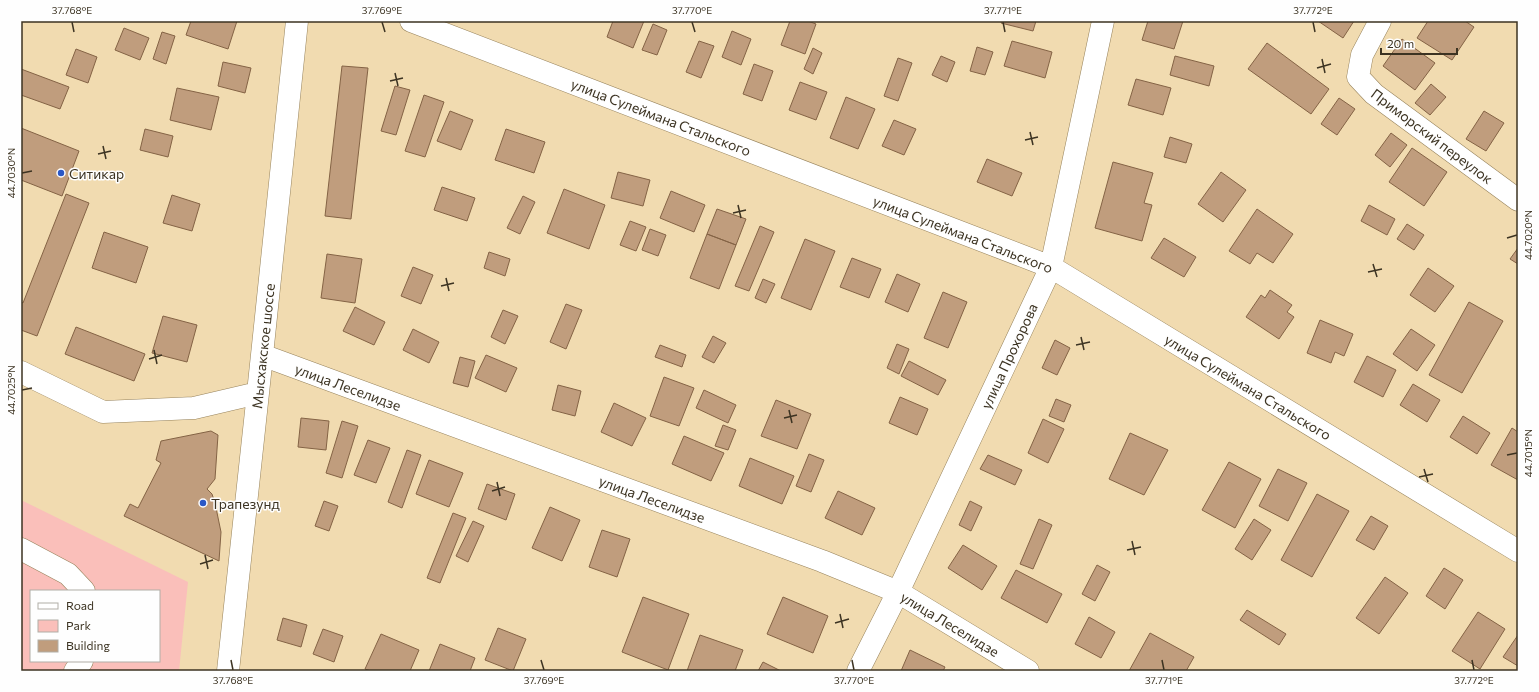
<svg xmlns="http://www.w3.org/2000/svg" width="1539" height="692" viewBox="0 0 1539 692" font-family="Commissioner,sans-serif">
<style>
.green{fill:#fabfba;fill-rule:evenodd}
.building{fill:#c09d7d;stroke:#846345}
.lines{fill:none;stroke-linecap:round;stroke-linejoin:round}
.minor-casing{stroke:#97835c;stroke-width:23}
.minor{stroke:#fff;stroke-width:22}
.ticks{fill:none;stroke:#3c3322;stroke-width:1.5}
.poi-dot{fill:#2a57c6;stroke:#fefefe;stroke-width:1.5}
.labels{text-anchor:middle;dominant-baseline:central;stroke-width:3;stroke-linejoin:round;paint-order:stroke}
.street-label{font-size:14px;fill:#3c3322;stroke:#fefefe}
.poi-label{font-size:14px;fill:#3c3322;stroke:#fefefe;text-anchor:start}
.neatline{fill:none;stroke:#3c3322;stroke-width:1.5}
.ticks-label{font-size:10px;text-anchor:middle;fill:#3c3322}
</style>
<rect width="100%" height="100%" fill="#f1dbb0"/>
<path class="green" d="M 21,500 L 188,582 L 179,671 L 21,671 ZM 31,591 L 159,591 L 159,661 L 31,661 Z"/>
<path class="building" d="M 191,21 L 237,21 L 228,49 L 186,35 Z
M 613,21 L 644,21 L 633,48 L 607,37 Z
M 790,21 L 808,21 L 816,24 L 805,54 L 781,45 Z
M 1002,21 L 1036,21 L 1033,31 L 1001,23 Z
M 1148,21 L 1183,21 L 1174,49 L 1142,40 Z
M 1318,21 L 1354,21 L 1343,38 Z
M 1428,21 L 1465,21 L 1474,27 L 1452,60 L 1417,38 Z
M 653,24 L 667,30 L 657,55 L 642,50 Z
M 124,28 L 149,38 L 140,60 L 115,50 Z
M 732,31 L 751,39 L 741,65 L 722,57 Z
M 162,32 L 175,36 L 166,64 L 153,59 Z
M 1402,39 L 1435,63 L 1415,90 L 1383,66 Z
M 699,41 L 714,46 L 701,78 L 686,72 Z
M 1012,41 L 1052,52 L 1045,78 L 1004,66 Z
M 1267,43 L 1329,89 L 1311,114 L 1248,69 Z
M 977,47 L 993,52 L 985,75 L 970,71 Z
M 813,48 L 822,53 L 813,74 L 804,69 Z
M 76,49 L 97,57 L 88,83 L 66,75 Z
M 941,56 L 955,62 L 947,82 L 932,75 Z
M 1175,56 L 1214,66 L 1209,86 L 1170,75 Z
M 898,58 L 912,63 L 898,101 L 884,96 Z
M 223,62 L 251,68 L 245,93 L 218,86 Z
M 754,64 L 773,71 L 762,101 L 743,94 Z
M 342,66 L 368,68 L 351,219 L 325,216 Z
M 21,69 L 69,87 L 60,109 L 21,95 Z
M 1136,79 L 1171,88 L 1163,115 L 1128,105 Z
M 800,82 L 827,92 L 816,120 L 789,110 Z
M 1431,84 L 1446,97 L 1430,115 L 1415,103 Z
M 395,86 L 410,90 L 396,135 L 381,131 Z
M 177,88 L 219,97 L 211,130 L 170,120 Z
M 424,95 L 444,102 L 425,157 L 405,151 Z
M 846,97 L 875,109 L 858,149 L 830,138 Z
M 1339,98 L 1355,109 L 1337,135 L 1321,124 Z
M 450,111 L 473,120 L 461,150 L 437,141 Z
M 1484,111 L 1504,123 L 1486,151 L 1466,139 Z
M 894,120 L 916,129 L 904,155 L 882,146 Z
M 21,128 L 79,151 L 62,196 L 21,180 Z
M 145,129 L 173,136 L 168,157 L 140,150 Z
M 506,129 L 545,142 L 534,173 L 495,160 Z
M 1391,133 L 1407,145 L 1390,167 L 1375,155 Z
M 1170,137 L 1192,144 L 1186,163 L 1164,157 Z
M 1412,148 L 1447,172 L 1424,206 L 1389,182 Z
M 987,159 L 1022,173 L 1012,196 L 977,182 Z
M 1113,162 L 1153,173 L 1144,203 L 1152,205 L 1142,241 L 1095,228 Z
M 618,172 L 650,180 L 643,206 L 611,198 Z
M 1221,172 L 1246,190 L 1223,222 L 1198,204 Z
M 442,187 L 475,198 L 467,221 L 434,210 Z
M 564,189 L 605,205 L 589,249 L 547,233 Z
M 671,191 L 705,205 L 694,232 L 660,218 Z
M 66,194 L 89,203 L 37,336 L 21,330 L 21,302 L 23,303 Z
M 172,195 L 200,204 L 192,231 L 163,223 Z
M 523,196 L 535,202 L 520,234 L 507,228 Z
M 1369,205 L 1395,219 L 1387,235 L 1361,221 Z
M 717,209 L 746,219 L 736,245 L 707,234 Z
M 1257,209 L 1293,234 L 1273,263 L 1257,253 L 1250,264 L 1229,251 Z
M 630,221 L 646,227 L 636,251 L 620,245 Z
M 1407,224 L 1424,235 L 1414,250 L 1397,239 Z
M 760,226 L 774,232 L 749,291 L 735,286 Z
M 650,229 L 666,235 L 658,256 L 642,250 Z
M 104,232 L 148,247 L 136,283 L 92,268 Z
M 707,234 L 736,245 L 719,289 L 690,278 Z
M 1164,238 L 1196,257 L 1184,277 L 1151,258 Z
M 805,239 L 835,251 L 811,310 L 781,298 Z
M 1518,248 L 1518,264 L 1510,259 Z
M 489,252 L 510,259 L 505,276 L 484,268 Z
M 327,254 L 362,259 L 355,303 L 321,298 Z
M 852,258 L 881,269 L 869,298 L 840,287 Z
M 413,267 L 433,275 L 421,304 L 401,296 Z
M 1428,268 L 1454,286 L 1435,312 L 1410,295 Z
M 897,274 L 920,284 L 908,312 L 885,302 Z
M 763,279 L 775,284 L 766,303 L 755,298 Z
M 1270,290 L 1292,305 L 1287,312 L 1294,317 L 1279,339 L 1246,317 L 1261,295 L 1265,298 Z
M 943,292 L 967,302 L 948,348 L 924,338 Z
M 1469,302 L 1503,321 L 1462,393 L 1429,375 Z
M 566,304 L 582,310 L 566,349 L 550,342 Z
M 355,307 L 385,322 L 374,345 L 343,331 Z
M 503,310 L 518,316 L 505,344 L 491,337 Z
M 163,316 L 197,325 L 187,362 L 152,353 Z
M 1320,320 L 1353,334 L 1344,356 L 1335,352 L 1331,363 L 1307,353 Z
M 76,327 L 145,354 L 134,381 L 65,354 Z
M 413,329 L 439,342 L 429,363 L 403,350 Z
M 1411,329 L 1435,345 L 1417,371 L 1393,354 Z
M 713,336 L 726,343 L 714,363 L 702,357 Z
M 1055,340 L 1070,348 L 1057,375 L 1042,368 Z
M 897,344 L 909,349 L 899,374 L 887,368 Z
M 660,345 L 686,355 L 682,367 L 655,357 Z
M 486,355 L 517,368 L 506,392 L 475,378 Z
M 1367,356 L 1396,370 L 1383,397 L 1354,382 Z
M 460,357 L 475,361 L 468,387 L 453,383 Z
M 909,361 L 946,380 L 938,395 L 901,376 Z
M 664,377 L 694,388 L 679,426 L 650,416 Z
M 1413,384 L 1440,400 L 1427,422 L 1400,405 Z
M 558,385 L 581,391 L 575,416 L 552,410 Z
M 704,390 L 736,405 L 728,423 L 696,408 Z
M 900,397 L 928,409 L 917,435 L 889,423 Z
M 1056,399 L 1071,405 L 1064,422 L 1049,416 Z
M 776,400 L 811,414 L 797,449 L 761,436 Z
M 614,403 L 646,418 L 632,446 L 601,432 Z
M 1463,416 L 1490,433 L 1477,454 L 1450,437 Z
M 301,418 L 329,421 L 326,450 L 298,447 Z
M 1043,419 L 1064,429 L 1048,463 L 1028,453 Z
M 342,421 L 358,426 L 342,478 L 326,473 Z
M 723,425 L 736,430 L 728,450 L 715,446 Z
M 1512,428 L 1518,432 L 1518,480 L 1491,465 Z
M 211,431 L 218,435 L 215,479 L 207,489 L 212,494 L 215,503 L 221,532 L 219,561 L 124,516 L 130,504 L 138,508 L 161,463 L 156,460 L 161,441 Z
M 1130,433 L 1168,450 L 1144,495 L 1109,479 Z
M 684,436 L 724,453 L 711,481 L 672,464 Z
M 368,440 L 390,448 L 376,483 L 354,475 Z
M 407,450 L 421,455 L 402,508 L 388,502 Z
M 809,454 L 824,460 L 811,492 L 796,486 Z
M 988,455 L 1022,470 L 1015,485 L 980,469 Z
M 750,458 L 794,476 L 782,504 L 739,486 Z
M 429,460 L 463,473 L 449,507 L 416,494 Z
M 1229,462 L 1261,479 L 1235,528 L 1202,510 Z
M 1278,469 L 1307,483 L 1288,521 L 1259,506 Z
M 487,484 L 515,494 L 506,520 L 478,509 Z
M 838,491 L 875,508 L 862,535 L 825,518 Z
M 1317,494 L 1349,511 L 1312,577 L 1281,560 Z
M 324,501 L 338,506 L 329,531 L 315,526 Z
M 970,501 L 982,507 L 971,531 L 959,525 Z
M 550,507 L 580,520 L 562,561 L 532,548 Z
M 453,513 L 466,518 L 440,583 L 427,578 Z
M 1371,516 L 1388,526 L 1374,550 L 1356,540 Z
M 1039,519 L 1052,525 L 1033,569 L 1020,564 Z
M 1254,519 L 1271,530 L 1252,560 L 1235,549 Z
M 473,521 L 484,526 L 468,562 L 456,556 Z
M 602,530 L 630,539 L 617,577 L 589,567 Z
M 963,545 L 997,566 L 982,590 L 948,568 Z
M 1097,565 L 1110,572 L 1095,601 L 1082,594 Z
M 1444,568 L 1463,580 L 1445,609 L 1426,596 Z
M 1016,570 L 1062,594 L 1047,623 L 1001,598 Z
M 1385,577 L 1408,593 L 1379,634 L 1356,618 Z
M 643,597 L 689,614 L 668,670 L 622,652 Z
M 783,597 L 828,616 L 813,653 L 767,634 Z
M 1247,610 L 1286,634 L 1279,645 L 1240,620 Z
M 1478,612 L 1505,629 L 1480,669 L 1452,651 Z
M 1089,617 L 1115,632 L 1101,658 L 1075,644 Z
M 283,618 L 307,625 L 301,647 L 277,640 Z
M 498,628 L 526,639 L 513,671 L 485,660 Z
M 323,629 L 343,636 L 334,662 L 313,654 Z
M 1150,633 L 1194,657 L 1186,671 L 1129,671 Z
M 381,634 L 419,650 L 410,671 L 371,671 L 365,669 Z
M 700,635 L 743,650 L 735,671 L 687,671 Z
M 1518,635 L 1518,666 L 1503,657 Z
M 440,644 L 475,658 L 470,671 L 429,671 Z
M 910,650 L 945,667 L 943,671 L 901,671 Z
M 763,662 L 781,671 L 758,671 Z"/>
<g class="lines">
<defs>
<path id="minor" d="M 411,21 L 1051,267 L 1518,551
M 1380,21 L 1362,55 L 1358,77 L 1374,94 L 1518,200
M 262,355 L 822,561 L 898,592 L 1028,671
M 21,372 L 103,412 L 194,408 L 258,393
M 21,549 L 68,574 L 84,591
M 75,671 L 82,661
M 228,671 L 258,393 L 297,21
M 858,671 L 898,592 L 1051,267 L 1103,21"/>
</defs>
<use href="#minor" class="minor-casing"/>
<use href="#minor" class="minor"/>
</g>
<path class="ticks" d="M 72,22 L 74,32M 382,22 L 385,32M 692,22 L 695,32M 1003,22 L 1005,32M 1313,22 L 1315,32M 1322,59 L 1325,73M 1317,68 L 1331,64M 395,73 L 398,86M 390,81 L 403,78M 1030,132 L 1033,145M 1025,140 L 1038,137M 103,146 L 106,159M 98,154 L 111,151M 22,173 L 32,171M 738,205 L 741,218M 733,213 L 746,210M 1507,238 L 1517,235M 1373,264 L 1377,277M 1368,272 L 1382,269M 446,278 L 449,291M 441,286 L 454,283M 1081,337 L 1084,350M 1076,345 L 1090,342M 154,350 L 157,364M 149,359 L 162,355M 22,390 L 32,388M 789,410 L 792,423M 784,418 L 797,415M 1507,455 L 1517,453M 1424,469 L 1428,482M 1419,477 L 1433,474M 497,482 L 500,496M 492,491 L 505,487M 1132,541 L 1135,555M 1127,550 L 1141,547M 205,555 L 208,569M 200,564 L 213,560M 840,614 L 843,628M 835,623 L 849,619M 231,660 L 233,670M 541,660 L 544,670M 852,660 L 854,670M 1162,660 L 1164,670M 1472,660 L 1474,670"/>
<g class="poi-dot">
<circle cx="61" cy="173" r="4"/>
<circle cx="203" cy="503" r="4"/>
</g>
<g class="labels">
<g class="street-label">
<text transform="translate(661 117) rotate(21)">улица Сулеймана Стальского</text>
<text transform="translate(1432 136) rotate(37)">Приморский переулок</text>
<text transform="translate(963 234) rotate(21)">улица Сулеймана Стальского</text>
<text transform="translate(263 346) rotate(-84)">Мысхакское шоссе</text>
<text transform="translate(1009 356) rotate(-65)">улица Прохорова</text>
<text transform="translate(348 387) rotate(20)">улица Леселидзе</text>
<text transform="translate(1248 387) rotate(31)">улица Сулеймана Стальского</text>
<text transform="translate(652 499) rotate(20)">улица Леселидзе</text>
<text transform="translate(950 624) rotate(31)">улица Леселидзе</text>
</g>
<g class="poi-label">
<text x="69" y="173">Ситикар</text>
<text x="211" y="503">Трапезунд</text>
</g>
</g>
<rect width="1539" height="692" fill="none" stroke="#fefefe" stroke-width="44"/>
<rect x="30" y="590" width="130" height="72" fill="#fefefe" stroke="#b0ada6"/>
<rect x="38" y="603" width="20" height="6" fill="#ffffff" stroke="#b0ada6"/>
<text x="66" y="610" font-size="12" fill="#3c3322">Road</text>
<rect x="38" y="620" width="20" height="12" fill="#fabfba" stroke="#b0ada6"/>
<text x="66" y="630" font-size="12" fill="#3c3322">Park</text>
<rect x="38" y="640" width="20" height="12" fill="#c09d7d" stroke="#b0ada6"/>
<text x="66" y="650" font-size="12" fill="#3c3322">Building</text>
<path d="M1381 48v6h76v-6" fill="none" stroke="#3c3322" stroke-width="2"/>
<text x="1387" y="48" font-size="12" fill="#3c3322" stroke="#fefefe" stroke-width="3" paint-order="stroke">20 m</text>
<rect x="22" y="22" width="1495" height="648" class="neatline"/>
<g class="ticks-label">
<text x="72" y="14">37.768°E</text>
<text x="382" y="14">37.769°E</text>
<text x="692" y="14">37.770°E</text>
<text x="1003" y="14">37.771°E</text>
<text x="1313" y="14">37.772°E</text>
<text transform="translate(11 173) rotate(-90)" y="4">44.7030°N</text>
<text transform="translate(1528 235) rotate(-90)" y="4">44.7020°N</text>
<text transform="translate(11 390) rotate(-90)" y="4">44.7025°N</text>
<text transform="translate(1528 453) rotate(-90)" y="4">44.7015°N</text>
<text x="233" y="684">37.768°E</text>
<text x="544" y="684">37.769°E</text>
<text x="854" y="684">37.770°E</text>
<text x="1164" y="684">37.771°E</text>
<text x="1474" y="684">37.772°E</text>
</g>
</svg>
